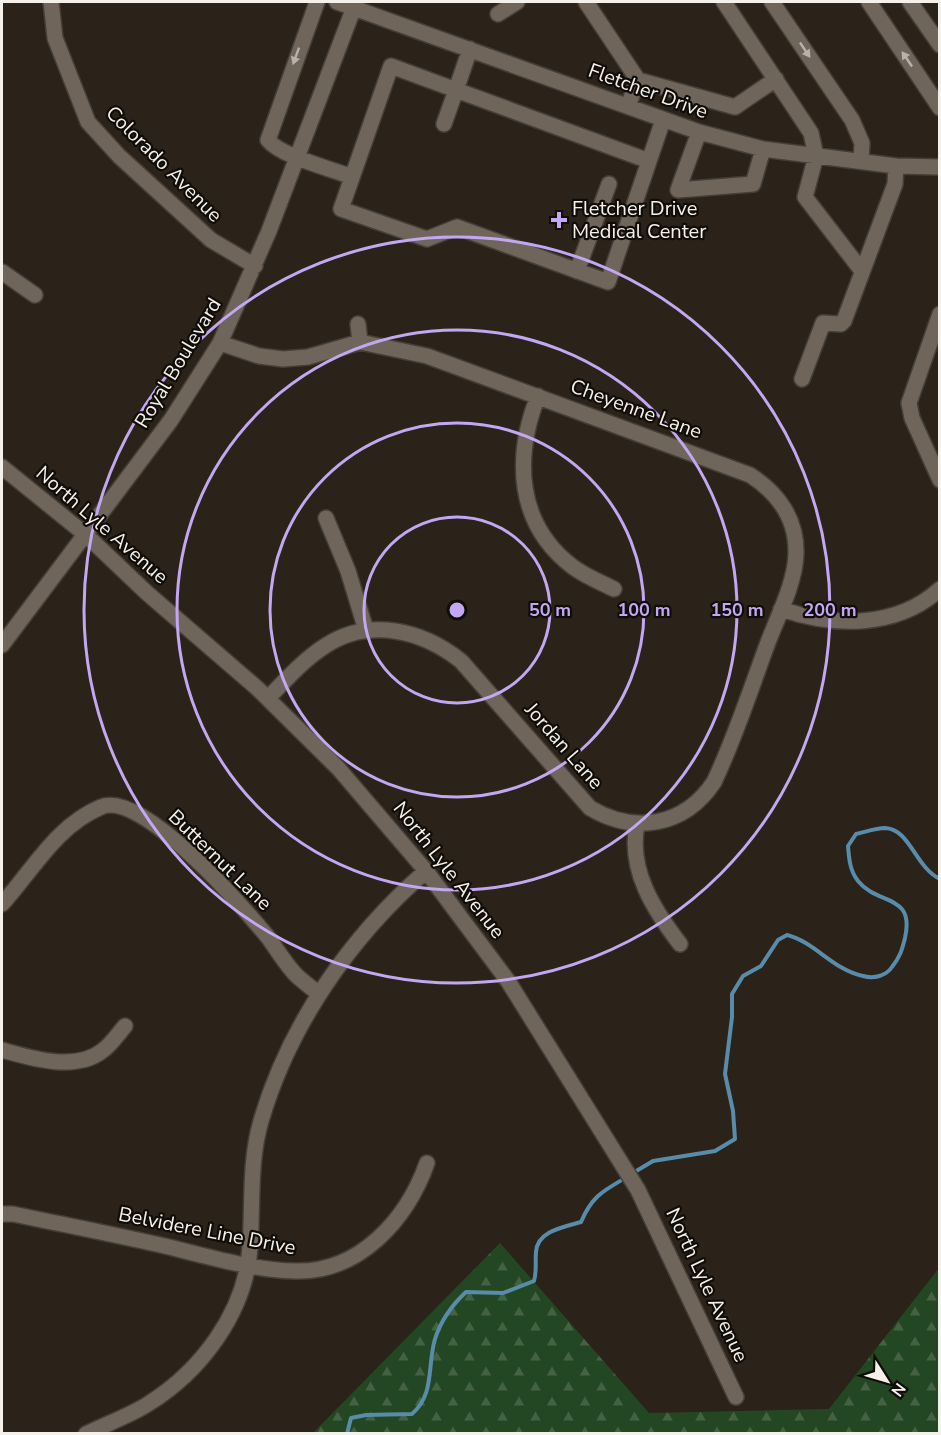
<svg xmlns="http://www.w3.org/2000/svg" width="941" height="1435" viewBox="0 0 941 1435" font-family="'Nunito Sans',sans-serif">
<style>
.forest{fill:url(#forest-firs)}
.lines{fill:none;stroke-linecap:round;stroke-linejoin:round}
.stream{stroke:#588caa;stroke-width:4}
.minor-casing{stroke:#453e37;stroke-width:18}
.minor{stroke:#6f655b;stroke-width:15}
.oneway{fill:#b9b1aa}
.ring{fill:none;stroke:#c3a7f2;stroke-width:3}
.poi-dot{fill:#c3a7f2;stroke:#100d09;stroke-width:2}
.labels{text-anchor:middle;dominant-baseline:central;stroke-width:4.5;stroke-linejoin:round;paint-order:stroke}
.street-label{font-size:20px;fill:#f6f0ea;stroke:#100d09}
.poi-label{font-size:20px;fill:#f6f0ea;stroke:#100d09;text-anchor:start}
.centre{fill:#c3a7f2;stroke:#100d09;stroke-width:3}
.ring-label{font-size:18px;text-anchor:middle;font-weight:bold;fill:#c3a7f2;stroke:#100d09;stroke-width:4.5;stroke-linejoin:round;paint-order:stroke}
</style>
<defs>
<pattern id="forest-firs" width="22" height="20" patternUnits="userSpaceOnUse" patternTransform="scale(1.5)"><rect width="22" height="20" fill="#244723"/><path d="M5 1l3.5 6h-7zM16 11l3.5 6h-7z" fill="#446243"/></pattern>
</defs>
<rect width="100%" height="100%" fill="#2b231a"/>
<path class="forest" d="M 500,1243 L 649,1413 L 829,1409 L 939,1268 L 939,1433 L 313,1433 Z"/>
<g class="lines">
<path class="stream" d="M 633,1173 L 653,1161 L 715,1151 L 735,1139 L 733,1111 L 725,1074 L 732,1017 L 732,994 L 743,976 L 761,966 L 778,940 L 787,935 C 815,942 833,970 863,976 C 874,979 886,976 892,967 C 900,957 902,950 905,938 C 915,893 878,906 858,881 C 850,871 849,859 848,846 L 856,834 C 865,832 876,828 885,828 C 910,829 915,867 940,879
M 347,1434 L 351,1418 L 366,1415 L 412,1414 C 435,1394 427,1366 435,1339 C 441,1320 452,1305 466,1292 L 503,1293 L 534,1281 C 537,1271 535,1263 536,1252 C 537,1231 564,1227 581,1222 C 592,1196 603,1191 627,1177"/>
<defs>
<path id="minor" d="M 51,2 L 55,38 L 88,122 L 119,156 L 211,240 L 255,266
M 317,2 L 268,140 C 280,156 332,169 352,177
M 337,2 L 699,132 L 763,149 L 896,166 L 940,167
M 586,2 L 638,80 L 628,106
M 724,2 L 811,133 L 816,156 L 805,197 L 862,271
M 772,2 L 852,120 L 862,143 L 861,161
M 869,2 L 940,108
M 910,2 L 940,45
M 498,14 L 517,2
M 470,49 L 456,90 L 391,66 L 341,209 L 427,239 L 457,227 L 608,282 L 663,120
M 638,80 L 735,107 L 776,79
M 444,124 L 456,90 L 649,161
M 699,132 L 678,190 L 753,184 L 763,149
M 577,271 L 609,184
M 2,272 L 35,295
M 940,314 L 909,403 L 912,418 L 940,480
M 358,324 L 360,342
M 220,343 L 259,356 L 283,359 L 308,357 L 360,342 L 427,356 L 750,475 C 778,493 797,519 796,554 C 795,584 777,618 767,645 C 750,691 735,738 714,782 C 684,827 634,834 590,808 L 461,661 C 422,630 369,617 325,646 C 303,660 286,680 268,698
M 802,379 L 823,323 L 841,324 L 844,321 L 895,184 L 896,166
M 538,396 C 514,457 516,524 573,567 C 585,576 600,582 614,589
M 2,467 L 86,535 L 147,593 L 257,688 L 338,768 L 426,871 L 508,981 L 638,1190 L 736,1397
M 326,518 L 348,571 L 366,630
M 781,609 C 833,627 896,629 940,589
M 2,645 L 171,420 L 220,343 L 269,231 L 356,2
M 637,825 C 628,870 654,910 680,944
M 2,904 C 33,870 56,826 101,807 C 141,789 242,906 267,936 C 277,949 285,964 297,976 C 304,982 311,988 318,993
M 2,1050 C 31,1058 75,1072 102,1051 C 111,1045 118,1034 125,1026
M 2,1214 L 13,1214 C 65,1225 117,1235 169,1247 C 210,1257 253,1270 295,1271 C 360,1273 407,1219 427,1163
M 86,1434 C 106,1424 129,1416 148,1404 C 201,1371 246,1312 250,1247 C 253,1205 249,1162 261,1121 C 289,1025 350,937 426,871"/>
</defs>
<use href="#minor" class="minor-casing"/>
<use href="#minor" class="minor"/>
</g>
<defs><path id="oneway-solid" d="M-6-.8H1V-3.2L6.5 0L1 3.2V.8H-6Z" transform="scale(1.5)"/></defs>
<g class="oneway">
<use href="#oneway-solid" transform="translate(805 50) rotate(56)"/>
<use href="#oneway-solid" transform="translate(296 56) rotate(110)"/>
<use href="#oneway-solid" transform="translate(907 59) rotate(-124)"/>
</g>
<g class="ring">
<circle cx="457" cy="610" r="93"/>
<circle cx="457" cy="610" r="187"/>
<circle cx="457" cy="610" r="280"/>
<circle cx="457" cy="610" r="373"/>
</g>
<path class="poi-dot" d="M556 211h6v6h6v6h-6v6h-6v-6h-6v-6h6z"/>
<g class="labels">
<g class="street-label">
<text transform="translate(648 91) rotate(20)">Fletcher Drive</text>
<text transform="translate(164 164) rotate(45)">Colorado Avenue</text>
<text transform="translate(178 363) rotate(-59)">Royal Boulevard</text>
<text transform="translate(636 409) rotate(20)">Cheyenne Lane</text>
<text transform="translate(102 525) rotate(41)">North Lyle Avenue</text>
<text transform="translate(564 746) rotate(49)">Jordan Lane</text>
<text transform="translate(220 860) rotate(44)">Butternut Lane</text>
<text transform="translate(449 870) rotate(52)">North Lyle Avenue</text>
<text transform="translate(207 1231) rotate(11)">Belvidere Line Drive</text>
<text transform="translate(707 1285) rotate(65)">North Lyle Avenue</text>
</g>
<g class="poi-label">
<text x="572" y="208">Fletcher Drive<tspan x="572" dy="23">Medical Center</tspan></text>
</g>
</g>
<circle cx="457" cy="610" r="9" class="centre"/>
<g class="ring-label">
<text x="550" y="616">50 m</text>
<text x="644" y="616">100 m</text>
<text x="737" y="616">150 m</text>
<text x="830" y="616">200 m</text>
</g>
<rect width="941" height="1435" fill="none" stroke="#f6f0ea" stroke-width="6"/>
<g transform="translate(887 1381) rotate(127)" stroke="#100d09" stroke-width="4.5" paint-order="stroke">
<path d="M0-4.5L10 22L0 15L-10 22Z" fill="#f6f0ea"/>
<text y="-9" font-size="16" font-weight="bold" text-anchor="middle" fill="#f6f0ea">N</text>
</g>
</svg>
